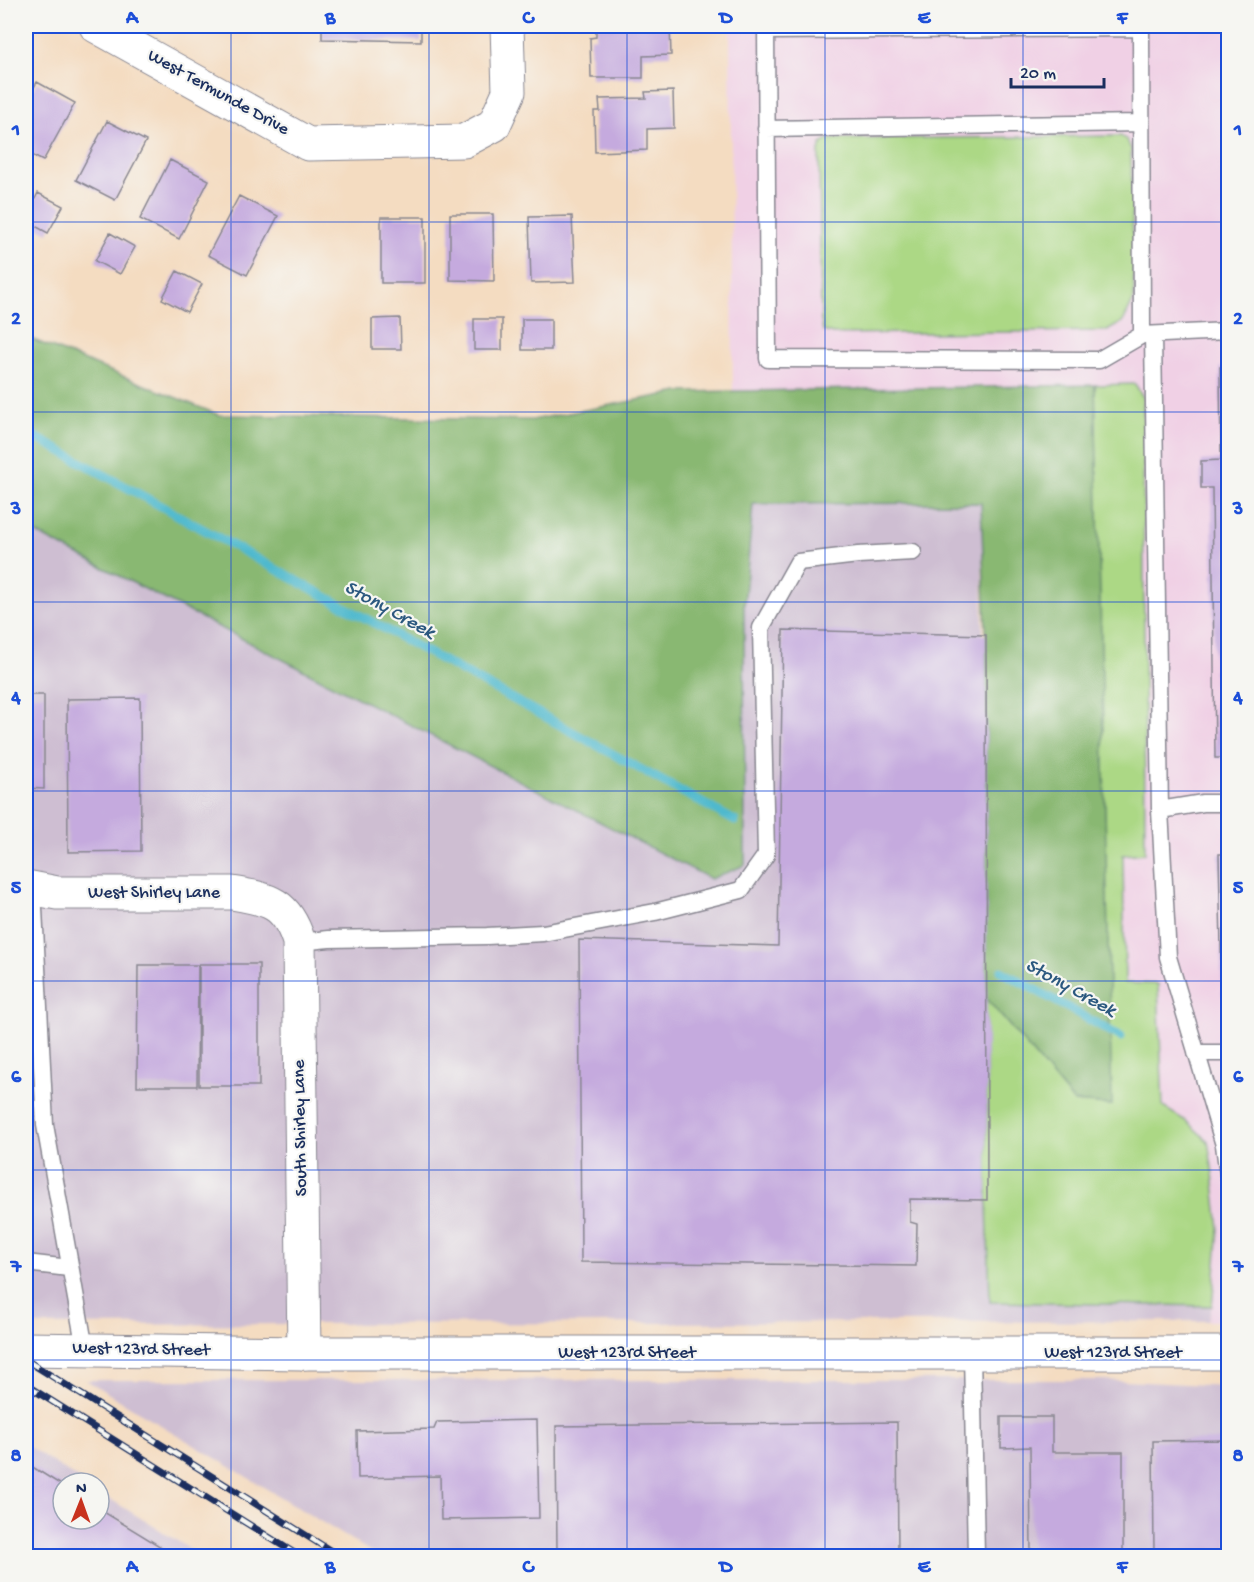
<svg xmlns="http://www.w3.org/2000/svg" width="1254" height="1582" viewBox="0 0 1254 1582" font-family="'Gochi Hand',sans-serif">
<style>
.built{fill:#f0d0e5}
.industrial{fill:#cebed2}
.green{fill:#acd885;stroke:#648472;stroke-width:1.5}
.forest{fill:#89b872;stroke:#527468;stroke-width:1.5}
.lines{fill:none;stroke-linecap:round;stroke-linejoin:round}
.stream{stroke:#50b9cd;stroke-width:9}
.building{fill:#c5aade}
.service-casing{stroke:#888690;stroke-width:19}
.minor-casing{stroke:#888690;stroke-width:35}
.tertiary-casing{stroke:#888690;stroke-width:35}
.service{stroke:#fff;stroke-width:16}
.minor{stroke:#fff;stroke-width:33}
.tertiary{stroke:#fff;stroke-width:33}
.rail-casing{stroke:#1b2f5e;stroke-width:7}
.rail{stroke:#f6f6f2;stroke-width:4.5;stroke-dasharray:14;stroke-linecap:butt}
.grid{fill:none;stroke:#1d4ed8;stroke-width:1.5;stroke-opacity:0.55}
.labels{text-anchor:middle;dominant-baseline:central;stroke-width:4.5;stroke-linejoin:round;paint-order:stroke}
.street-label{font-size:18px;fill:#1b2f5e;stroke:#f6f6f2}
.water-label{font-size:20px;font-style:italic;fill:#2b587f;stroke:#f6f6f2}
.neatline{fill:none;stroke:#1d4ed8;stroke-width:2}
.grid-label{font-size:20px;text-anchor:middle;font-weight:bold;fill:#1d4ed8}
</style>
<rect width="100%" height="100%" fill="#f6f6f2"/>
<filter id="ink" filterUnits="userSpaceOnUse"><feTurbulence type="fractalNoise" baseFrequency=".0167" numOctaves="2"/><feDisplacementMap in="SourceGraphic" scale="12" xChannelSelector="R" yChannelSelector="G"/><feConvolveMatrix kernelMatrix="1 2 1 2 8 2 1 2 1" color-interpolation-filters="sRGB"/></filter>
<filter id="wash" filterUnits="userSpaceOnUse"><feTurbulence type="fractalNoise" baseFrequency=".008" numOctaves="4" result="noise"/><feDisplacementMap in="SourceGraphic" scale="24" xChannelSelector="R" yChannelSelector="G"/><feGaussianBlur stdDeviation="1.35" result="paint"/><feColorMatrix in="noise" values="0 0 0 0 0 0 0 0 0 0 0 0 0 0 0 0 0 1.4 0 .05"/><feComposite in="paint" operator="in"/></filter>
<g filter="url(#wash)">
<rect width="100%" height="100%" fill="#f4dcc1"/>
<path class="built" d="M 730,26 L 1228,26 L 1228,1321 L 1208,1321 L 1212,1306 L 1219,1229 L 1213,1173 L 1208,1141 L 1186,1121 L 1163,1107 L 1158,985 L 1125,983 L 1123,855 L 1145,853 L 1143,397 L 1135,384 L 733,391 Z"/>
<path class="industrial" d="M 753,503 L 982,503 L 987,1200 L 990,1302 L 1212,1306 L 1208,1321 L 26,1325 L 26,528 L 711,879 L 744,606 Z
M 86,1380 L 1102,1380 L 1228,1386 L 1228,1556 L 378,1556 Z
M 26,1445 L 85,1483 L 63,1483 L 63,1519 L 99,1519 L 99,1492 L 201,1556 L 26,1556 Z"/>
<path class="green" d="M 1121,136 L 1127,140 L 1131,149 L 1134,299 L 1123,322 L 1107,331 L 833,334 L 823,331 L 821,320 L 819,151 L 821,144 L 830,139 Z
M 1135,384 L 1143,397 L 1145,853 L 1123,855 L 1125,983 L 1158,984 L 1163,1107 L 1186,1121 L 1208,1141 L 1213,1173 L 1219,1229 L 1212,1306 L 990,1302 L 987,1200 L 986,998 L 1074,1102 L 1111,1105 L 1095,385 Z"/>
<path class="forest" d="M 26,337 L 219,415 L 532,420 L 679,392 L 1095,385 L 1112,1105 L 1074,1102 L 986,998 L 986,635 L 981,503 L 753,504 L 744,606 L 745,865 L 711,879 L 26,528 Z"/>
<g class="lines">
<path class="stream" d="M 26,432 L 735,821
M 1001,971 L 1121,1037"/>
</g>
<g id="blocks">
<path class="building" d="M 322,26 L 421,26 L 421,41 L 322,39 Z
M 596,26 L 670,26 L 671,55 L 643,56 L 643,78 L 591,78 L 590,38 L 596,37 Z
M 37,82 L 75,103 L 43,161 L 26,152 L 26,102 Z
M 673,91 L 674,128 L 647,129 L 647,150 L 595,152 L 594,111 L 600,111 L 599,99 L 646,98 L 645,92 Z
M 107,121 L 146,141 L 115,200 L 76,180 Z
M 170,160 L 209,180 L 179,239 L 140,219 Z
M 38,193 L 63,206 L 48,233 L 26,221 L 26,216 Z
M 239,196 L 278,216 L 247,275 L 208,255 Z
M 450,214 L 493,214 L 494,281 L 450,280 Z
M 572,216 L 575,282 L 531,283 L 529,217 Z
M 381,217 L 425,217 L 425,283 L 381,283 Z
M 110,233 L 135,247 L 120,274 L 95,261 Z
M 177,271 L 202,284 L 187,312 L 162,299 Z
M 400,318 L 401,349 L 372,349 L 372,319 Z
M 474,319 L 502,319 L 502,350 L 474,350 Z
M 522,319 L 551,319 L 551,350 L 522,350 Z
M 1220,367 L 1228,367 L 1228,758 L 1215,758 L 1212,488 L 1201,488 L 1201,461 L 1221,460 Z
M 783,630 L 986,635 L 987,1200 L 910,1199 L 910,1222 L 917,1224 L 916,1266 L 581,1262 L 579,940 L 778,946 Z
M 26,695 L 44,695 L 44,789 L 26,788 Z
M 140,698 L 141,851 L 68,852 L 67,699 Z
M 1219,854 L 1228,854 L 1228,996 L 1222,996 Z
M 199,964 L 259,964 L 259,1086 L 199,1086 Z
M 138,965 L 198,965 L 197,1086 L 137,1086 Z
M 1001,1417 L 1052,1417 L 1052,1452 L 1123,1452 L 1123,1556 L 1031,1556 L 1030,1447 L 1001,1448 Z
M 537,1420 L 539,1518 L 441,1520 L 440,1476 L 358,1478 L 357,1431 L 434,1429 L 437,1422 Z
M 897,1422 L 898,1556 L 557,1556 L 556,1426 Z
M 1228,1440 L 1228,1556 L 1154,1556 L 1153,1441 Z
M 26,1463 L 63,1486 L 63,1519 L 99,1519 L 99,1509 L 176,1556 L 26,1556 Z"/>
</g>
</g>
<g filter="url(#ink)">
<use href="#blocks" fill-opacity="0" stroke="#888690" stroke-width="1.5"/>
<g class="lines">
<defs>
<path id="service" d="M 766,26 L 768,359 L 1099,360 L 1142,335
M 1141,26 L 1142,335 L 1228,331
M 766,31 L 1141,28
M 766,129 L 1141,123
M 1153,335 L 1160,810 L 1203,803 L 1228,803
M 1160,810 L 1168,957 L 1224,1145 L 1228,1175
M 33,889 L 45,1125 L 85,1349
M 299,942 L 329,939 L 487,936 L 543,933 L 655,912 L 741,890 L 766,855 L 761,628 L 798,562 L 858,555 L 913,552
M 1196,1053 L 1228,1053
M 26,1263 L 69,1268
M 972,1353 L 976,1556"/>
<path id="minor" d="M 96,26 L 308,144 L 464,141 L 494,125 L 509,92 L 507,26
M 26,887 L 57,893 L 232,893 C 270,899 287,903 299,942 L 304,1353"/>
<path id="tertiary" d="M 26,1349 L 304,1353 L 1228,1353"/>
</defs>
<use href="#service" class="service-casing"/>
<use href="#minor" class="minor-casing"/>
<use href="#tertiary" class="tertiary-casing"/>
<use href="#service" class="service"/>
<use href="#minor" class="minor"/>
<use href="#tertiary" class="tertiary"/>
<defs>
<path id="rail" d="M 26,1360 L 339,1556
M 26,1385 L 299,1556"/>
</defs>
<use href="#rail" class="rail-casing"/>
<use href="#rail" class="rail"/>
</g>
</g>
<path class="grid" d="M 231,26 L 231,1556M 429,26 L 429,1556M 627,26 L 627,1556M 825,26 L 825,1556M 1023,26 L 1023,1556M 26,222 L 1228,222M 26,412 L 1228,412M 26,602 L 1228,602M 26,791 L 1228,791M 26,981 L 1228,981M 26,1170 L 1228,1170M 26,1360 L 1228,1360"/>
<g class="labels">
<g class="street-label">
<text transform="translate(218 93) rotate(29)">West Termunde Drive</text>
<text x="154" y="893">West Shirley Lane</text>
<text transform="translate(301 1128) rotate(-91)">South Shirley Lane</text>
<text transform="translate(141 1350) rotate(1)">West 123rd Street</text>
<text x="627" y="1353">West 123rd Street</text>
<text x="1113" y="1353">West 123rd Street</text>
</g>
<g class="water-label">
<text transform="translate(389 611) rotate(29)">Stony Creek</text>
<text transform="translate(1070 989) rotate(29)">Stony Creek</text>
</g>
</g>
<rect width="1254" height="1582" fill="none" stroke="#f6f6f2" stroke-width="66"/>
<g transform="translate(81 1501) rotate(1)"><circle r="28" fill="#f6f6f2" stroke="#9ea6b7" stroke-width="1.5"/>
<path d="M0-4.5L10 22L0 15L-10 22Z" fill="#c8321e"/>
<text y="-9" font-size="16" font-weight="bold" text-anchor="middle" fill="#1b2f5e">N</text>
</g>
<path d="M1011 78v9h93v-9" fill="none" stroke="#1b2f5e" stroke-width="3"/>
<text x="1020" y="78" font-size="18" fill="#1b2f5e" stroke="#f6f6f2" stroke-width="4.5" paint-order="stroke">20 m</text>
<rect x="33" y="33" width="1188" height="1516" class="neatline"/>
<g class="grid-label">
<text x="132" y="23">A</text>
<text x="330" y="23">B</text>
<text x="528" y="23">C</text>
<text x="726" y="23">D</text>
<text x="924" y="23">E</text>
<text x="1122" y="23">F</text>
<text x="16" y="135">1</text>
<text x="1238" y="135">1</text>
<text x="16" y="324">2</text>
<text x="1238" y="324">2</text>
<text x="16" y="514">3</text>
<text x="1238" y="514">3</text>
<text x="16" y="703">4</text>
<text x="1238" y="703">4</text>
<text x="16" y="893">5</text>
<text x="1238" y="893">5</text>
<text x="16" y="1082">6</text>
<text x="1238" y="1082">6</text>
<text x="16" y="1272">7</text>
<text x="1238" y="1272">7</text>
<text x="16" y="1461">8</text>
<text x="1238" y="1461">8</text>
<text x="132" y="1572">A</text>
<text x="330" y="1572">B</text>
<text x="528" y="1572">C</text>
<text x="726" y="1572">D</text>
<text x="924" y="1572">E</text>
<text x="1122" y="1572">F</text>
</g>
</svg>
